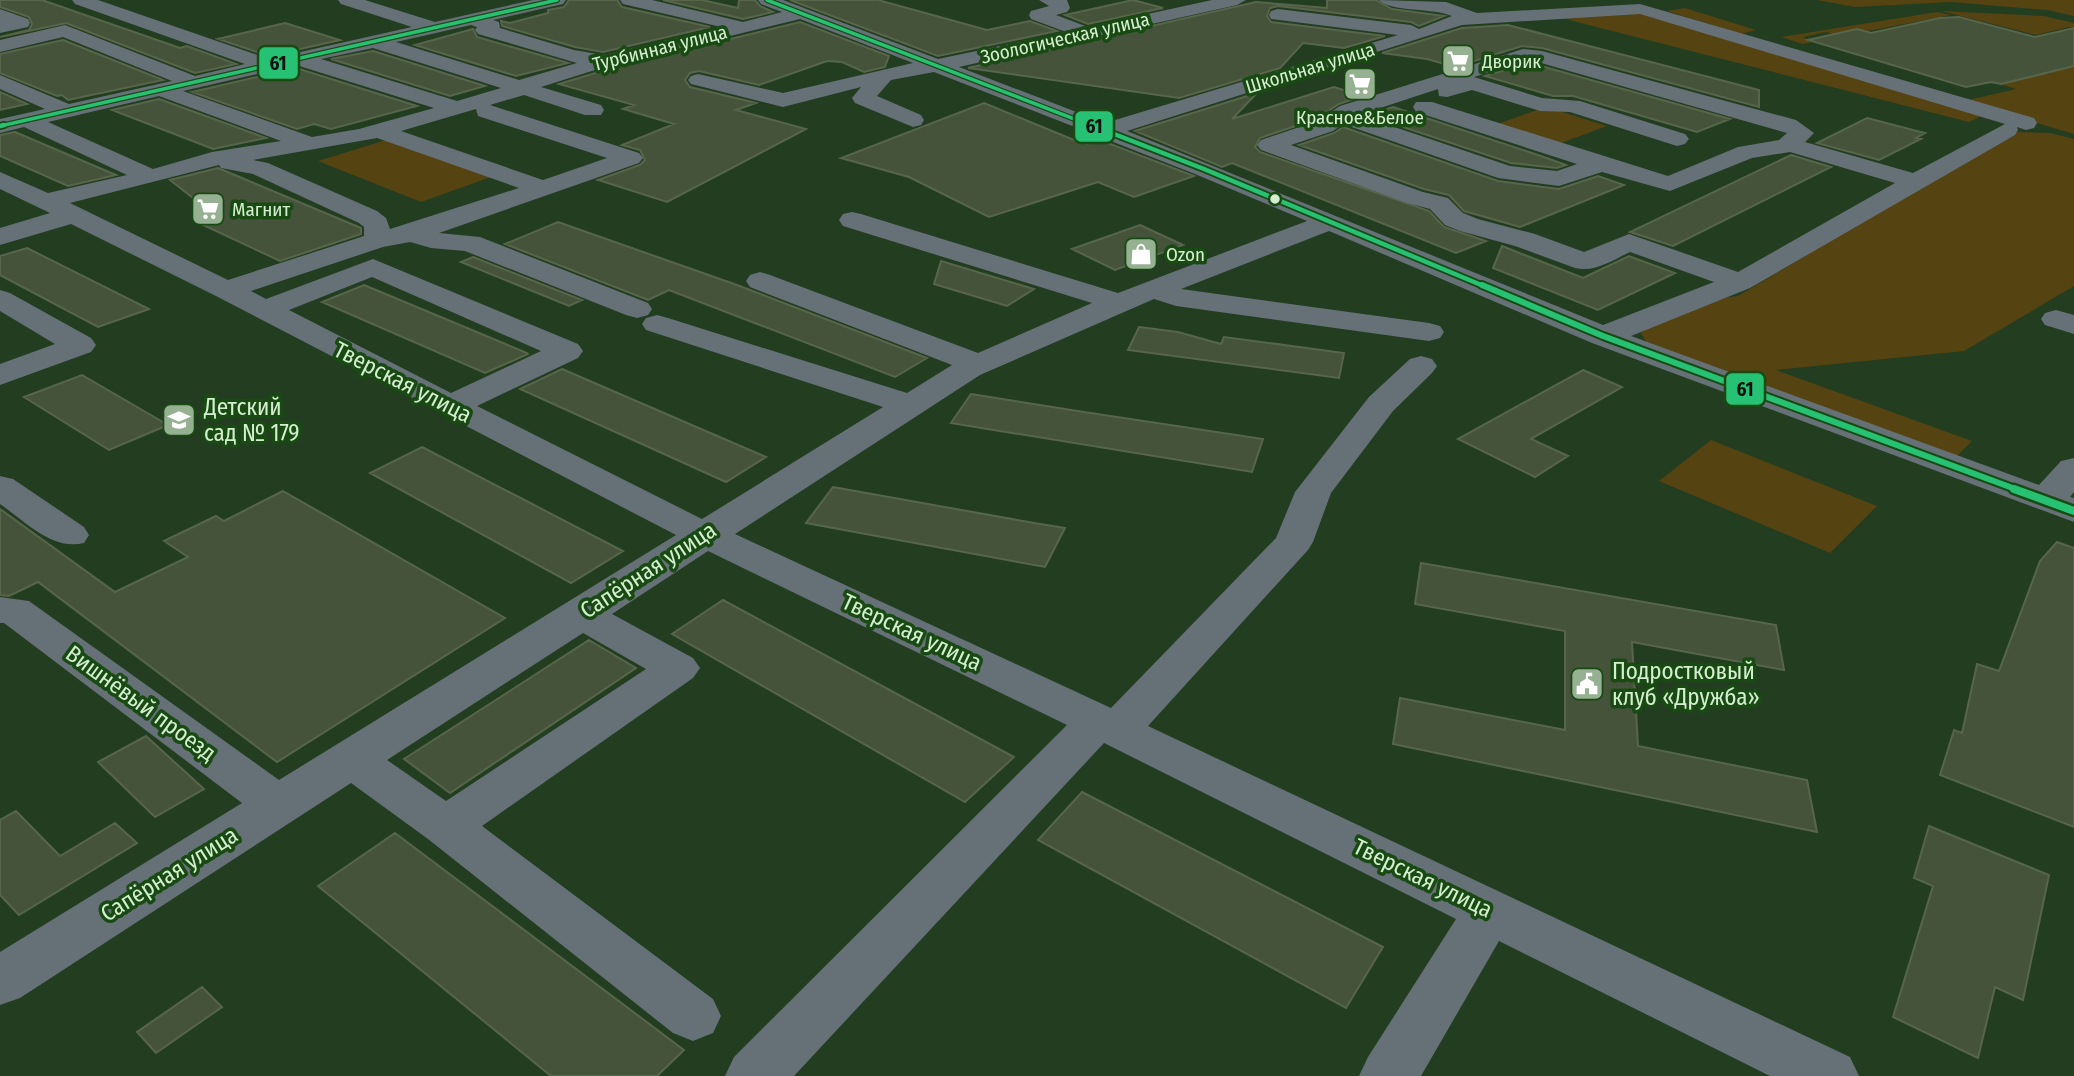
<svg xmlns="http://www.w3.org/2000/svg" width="2074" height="1076" viewBox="0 0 2074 1076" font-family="'Fira Sans Condensed',sans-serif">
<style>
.green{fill:#554311}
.building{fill:#44533a;stroke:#57664b;stroke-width:2}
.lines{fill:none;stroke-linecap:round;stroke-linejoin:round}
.minor{fill:#667077;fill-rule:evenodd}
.bus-1-far3-casing{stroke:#1a4a13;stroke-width:6}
.bus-1-far2-casing{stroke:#1a4a13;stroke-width:8}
.bus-1-far1-casing{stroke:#1a4a13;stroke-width:10}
.bus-1-casing{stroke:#1a4a13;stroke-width:13}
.bus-1-far3{stroke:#26c172;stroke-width:3.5}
.bus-1-far2{stroke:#26c172;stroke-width:4.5}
.bus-1-far1{stroke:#26c172;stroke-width:6}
.bus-1{stroke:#26c172;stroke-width:8}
.bus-dot{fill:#d4efd0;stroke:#1a4a13;stroke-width:2.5}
.labels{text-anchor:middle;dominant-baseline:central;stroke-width:7;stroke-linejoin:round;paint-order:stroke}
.far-street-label{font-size:19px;fill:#d4efd0;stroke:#1a4a13}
.far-poi-label{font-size:19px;fill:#d4efd0;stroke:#1a4a13;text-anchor:start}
.street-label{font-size:23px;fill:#d4efd0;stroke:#1a4a13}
.poi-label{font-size:23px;fill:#d4efd0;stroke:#1a4a13;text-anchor:start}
.line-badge{stroke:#1a4a13;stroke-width:2.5}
.pale-badge-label{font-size:19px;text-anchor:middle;font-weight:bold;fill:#111}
</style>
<rect width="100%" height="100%" fill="#233d20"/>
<path class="green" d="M 1817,0 L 2074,0 L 2074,16 L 2047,10 L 1951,2 L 1855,7 Z
M 1685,8 L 1756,30 L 1741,34 L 1667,11 Z
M 1941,11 L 2044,16 L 2074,23 L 2074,28 L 2069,27 L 2036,35 Z
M 1937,12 L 1951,15 L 1842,36 L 1826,32 L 1803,37 L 1812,42 L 1803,44 L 1781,37 Z
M 1650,13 L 1983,115 L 1969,122 L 1573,21 L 1554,14 Z
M 2074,61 L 2074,134 L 1964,101 L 2016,89 L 2000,84 Z
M 1546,107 L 1607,126 L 1553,146 L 1491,126 Z
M 2018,132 L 2050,133 L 2074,139 L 2074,286 L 1964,351 L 1776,370 L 1972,441 L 1953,460 L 1648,345 L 1641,333 C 1663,309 1706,300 1738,296 L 2008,135 Z
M 386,140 L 491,177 L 421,202 L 318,161 Z
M 1711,440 L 1877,506 L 1830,553 L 1659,481 Z"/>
<path class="building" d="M 0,0 L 42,0 L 180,48 L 187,46 L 236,64 L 195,73 L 66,23 L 0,37 L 29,30 L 32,24 L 29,17 L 0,7 Z
M 569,0 L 617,0 L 622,7 L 710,27 L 603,52 L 575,47 L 502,26 L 501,21 L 510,23 L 548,13 L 548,10 L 564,7 Z
M 663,0 L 702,0 L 738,8 L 739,0 L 755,0 L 760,6 L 773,12 L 743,19 Z
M 790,0 L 878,0 L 987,30 L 1030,21 L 1057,31 L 938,56 Z
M 1133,0 L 1163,8 L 1088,24 L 1065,15 Z
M 1327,0 L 1376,0 L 1392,9 L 1444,16 L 1419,26 L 1411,22 L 1278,6 L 1270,8 L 1267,16 L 1271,22 L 1385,36 L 1344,48 L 1303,43 L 1280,68 L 1179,98 L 968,68 L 1256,2 L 1327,8 Z
M 1959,17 L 2035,37 L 2074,28 L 2074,66 L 2001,84 L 1991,82 L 1966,87 L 1808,40 L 1857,29 L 1871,33 L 1940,18 Z
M 800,22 L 889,56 L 885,67 L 864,72 L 842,62 L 827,61 L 759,85 L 699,71 L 690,73 L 685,80 L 690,87 L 756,103 L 736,110 L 806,129 L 667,202 L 598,180 L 640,165 L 645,160 L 640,150 L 622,145 L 674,124 L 623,109 L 634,105 L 559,84 L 612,68 Z
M 285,23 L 340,40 L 269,56 L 218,39 Z
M 1508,25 L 1759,90 L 1759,107 L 1542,48 L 1522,46 L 1455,67 L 1427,59 L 1382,53 L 1462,28 Z
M 473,29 L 477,37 L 568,63 L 516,76 L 415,45 Z
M 63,40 L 163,80 L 68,100 L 62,95 L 57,96 L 0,73 L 0,54 Z
M 373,51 L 485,86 L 450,96 L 331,59 Z
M 1525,64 L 1534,64 L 1730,119 L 1697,132 L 1573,96 L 1553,96 L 1485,76 Z
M 296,68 L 417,106 L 331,129 L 314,124 L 297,129 L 192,92 Z
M 1334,87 L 1362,96 L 1339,104 L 1316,119 L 1260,138 L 1255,147 L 1260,152 L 1429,211 L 1444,227 L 1486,241 L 1456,253 L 1232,163 L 1222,167 L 1135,131 L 1257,93 L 1232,119 Z
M 0,92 L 27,104 L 0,110 Z
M 159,99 L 266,138 L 213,149 L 112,110 Z
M 984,103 L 1074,140 L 1087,144 L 1100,140 L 1194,176 L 1134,197 L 1098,182 L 989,217 L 909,177 L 841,158 Z
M 1393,107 L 1541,156 L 1566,165 L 1557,168 L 1511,163 L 1367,115 Z
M 1867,118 L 1925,133 L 1916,138 L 1921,139 L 1879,160 L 1817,143 Z
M 1343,127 L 1498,181 L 1559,189 L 1598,176 L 1624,185 L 1520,227 L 1464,211 L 1449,195 L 1424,189 L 1299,145 L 1334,133 Z
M 15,132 L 116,175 L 68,186 L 0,156 L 0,135 Z
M 1791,155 L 1831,167 L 1673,246 L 1630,232 Z
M 218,168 L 361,228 L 361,234 L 280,261 L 199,223 L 207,209 L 170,180 Z
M 558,222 L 737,285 L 927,358 L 895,377 L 669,290 L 648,300 L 505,244 Z
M 1140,225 L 1183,245 L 1115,270 L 1072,249 Z
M 1502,246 L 1583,278 L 1629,256 L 1675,273 L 1598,310 L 1493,268 Z
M 27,248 L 149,309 L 98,327 L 0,275 L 0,256 Z
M 473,257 L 582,300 L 569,306 L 461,262 Z
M 941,261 L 1034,289 L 1007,306 L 934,284 Z
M 364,285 L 527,353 L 528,354 L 485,373 L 322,302 Z
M 1139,327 L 1178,332 L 1221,344 L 1224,337 L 1344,353 L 1339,378 L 1128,350 Z
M 562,369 L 766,457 L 726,482 L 520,389 Z
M 1583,370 L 1622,387 L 1531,439 L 1568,456 L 1535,477 L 1458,439 Z
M 82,375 L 168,425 L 109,450 L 24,397 Z
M 971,394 L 1084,412 L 1263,439 L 1252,472 L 951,423 Z
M 422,447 L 623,551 L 571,583 L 370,473 Z
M 833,487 L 1034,523 L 1065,528 L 1045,567 L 806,523 Z
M 283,491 L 505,618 L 277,762 L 38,582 L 9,596 L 0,595 L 0,509 L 115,592 L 188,557 L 164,541 L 216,516 L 224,521 Z
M 2057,542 L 2074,548 L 2074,827 L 1940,775 L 1954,730 L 1962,733 L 1977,664 L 1999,671 L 2040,561 Z
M 1421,563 L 1776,625 L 1784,670 L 1632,642 L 1638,746 L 1807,780 L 1817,832 L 1393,744 L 1400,698 L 1565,730 L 1565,631 L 1415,604 Z
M 723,600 L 1014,757 L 965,802 L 672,634 Z
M 589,640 L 636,668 L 450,793 L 404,759 Z
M 146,736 L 204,789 L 155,817 L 98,762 Z
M 1082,792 L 1383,947 L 1346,1008 L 1038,840 Z
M 16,811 L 60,856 L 115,823 L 137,843 L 19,915 L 0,895 L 0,820 Z
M 1929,826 L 2049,875 L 2023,1000 L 1995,987 L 1978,1058 L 1893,1017 L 1933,886 L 1914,878 Z
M 395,833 L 684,1050 L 657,1076 L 551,1076 L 318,886 Z
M 202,987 L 222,1007 L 156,1053 L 137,1032 Z"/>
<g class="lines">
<path class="minor" d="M 72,0 L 98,0 L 269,59 L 412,27 L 341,4 L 338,0 L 365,0 L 435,22 L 533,0 L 566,0 L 563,4 L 493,20 L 499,22 L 500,28 L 574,50 L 603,55 L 721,27 L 623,4 L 620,0 L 652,0 L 743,22 L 782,12 L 761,4 L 758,0 L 783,0 L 938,59 L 1066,32 L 1031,19 L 1029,15 L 1031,11 L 1049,6 L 1039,0 L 1067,0 L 1070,8 L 1067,12 L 1056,15 L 1088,27 L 1212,0 L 1246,0 L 1237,5 L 959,67 L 1105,123 L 1398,35 L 1271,19 L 1269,15 L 1271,11 L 1278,9 L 1411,25 L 1419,29 L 1452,16 C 1434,8 1390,12 1379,0 L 1446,2 L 1477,13 L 1640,4 L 2034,118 L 2037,123 L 2034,128 L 2026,130 L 2017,127 L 2018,130 L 2015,135 L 1750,288 L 1631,336 L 2039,485 L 2061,461 L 2074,458 L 2074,492 L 2070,497 L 2074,498 L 2074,522 L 1592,343 L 1329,231 L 1181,289 L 1429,323 L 1440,326 L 1444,332 L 1440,338 L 1429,341 L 1176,306 L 1154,299 L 980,375 L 735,534 L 1111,708 L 1276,538 L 1295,492 L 1369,397 L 1410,359 L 1421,356 L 1432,359 L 1437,366 L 1432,373 L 1393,411 L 1331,493 L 1313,542 L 1308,550 L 1148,726 L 1850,1057 L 1859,1076 L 1770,1076 L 1499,941 L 1421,1076 L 1359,1076 L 1368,1057 L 1456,919 L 1104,743 L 794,1076 L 725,1076 L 734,1057 L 1067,725 L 708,551 L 612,614 L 693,658 L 700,668 L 693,678 L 482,826 L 713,999 L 721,1016 L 713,1033 L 693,1041 L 673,1033 L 428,839 L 351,783 L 20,998 L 0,1005 L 0,952 L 242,803 L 4,623 L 0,623 L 0,597 L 29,601 L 279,780 L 676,535 L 216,296 L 71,224 L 0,245 L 0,228 L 50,213 L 0,189 L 0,172 L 48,193 L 127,175 L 24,127 L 0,133 L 0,119 L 45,109 L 0,89 L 0,75 L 69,104 L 172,81 L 63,37 L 0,52 L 0,40 L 65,25 L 195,76 L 245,64 L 75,4 ZM 1640,14 L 2005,124 L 1913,173 L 1805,142 L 1814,133 L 1796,120 L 1542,51 L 1523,49 L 1340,106 L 1317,121 L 1261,140 L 1257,145 L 1261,150 L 1407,203 L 1430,209 L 1445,225 L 1460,231 L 1515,246 L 1575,268 C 1594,273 1613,260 1630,252 L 1714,282 L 1603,325 L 1127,131 L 1462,25 ZM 800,19 L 913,63 L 783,93 L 698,74 L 691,76 L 688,80 L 691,84 L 783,107 L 861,87 L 852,98 L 855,103 L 913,127 L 921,125 L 924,120 L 921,115 L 877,96 L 891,80 L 934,72 L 1195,174 L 1307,221 L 1118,293 L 861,214 L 852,212 L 843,214 L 839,220 L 843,226 L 1092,303 L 978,353 L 770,275 L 760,272 L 750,275 L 746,281 L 750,287 L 952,365 L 907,393 L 668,318 L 657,315 L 646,318 L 642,324 L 646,330 L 883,407 L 702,519 L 477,406 L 578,358 L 583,351 L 578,344 L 373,259 L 266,299 L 251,291 L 383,247 L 410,242 L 431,248 L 465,251 L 626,315 L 637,318 L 648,315 L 652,309 L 648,303 L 480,237 L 439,233 L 639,163 L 643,158 L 639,153 L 490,105 L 524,95 L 585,115 L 601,115 L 604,110 L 601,105 L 541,87 L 611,65 ZM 471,25 L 477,27 L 475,30 L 478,34 L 577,63 L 519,80 L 396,42 ZM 373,48 L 501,88 L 457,101 L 321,59 ZM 1525,61 L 1534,61 L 1787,133 L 1779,140 L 1738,147 L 1668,176 L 1432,102 L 1416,102 L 1413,107 L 1416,112 L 1577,164 L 1557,171 L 1510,166 L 1359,115 L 1438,89 L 1439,96 L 1447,97 L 1472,90 L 1540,111 L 1570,112 L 1677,146 L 1685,144 L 1689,139 L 1685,134 L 1580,101 L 1542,98 L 1474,77 ZM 296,65 L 434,108 L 359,129 L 312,137 L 183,91 ZM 159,96 L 281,141 L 212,152 L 153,169 L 48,122 ZM 476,109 L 478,116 L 607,158 L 543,180 L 401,131 ZM 1343,124 L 1498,178 L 1559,186 L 1602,172 L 1670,191 L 1752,158 L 1790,152 L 1895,183 L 1738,272 L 1629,234 L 1584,252 L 1535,234 L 1478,219 L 1463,213 L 1448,198 L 1423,192 L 1291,145 L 1333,131 ZM 377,138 L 519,188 L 390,229 L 386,218 L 377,211 L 268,163 L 253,160 ZM 219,165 L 221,168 L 253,174 L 359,223 L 364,227 L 364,236 L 228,280 L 70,203 ZM 372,277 L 541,351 L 451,393 L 289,310 ZM 583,633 L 646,669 L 446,801 L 387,760 Z
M 0,9 L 28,19 L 30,23 L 28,27 L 0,33 Z
M 0,290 L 10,293 L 91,338 L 96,345 L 91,352 L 0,385 L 0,364 L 55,344 L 0,311 Z
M 2056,310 L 2074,315 L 2074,334 L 2045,325 L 2041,319 L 2045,313 Z
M 0,476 L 13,479 L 84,527 L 89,535 L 84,543 C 52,551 25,521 0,504 Z"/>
<defs>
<path id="bus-1-far3" d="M 767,0 L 1095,127
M 0,126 L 557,0"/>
<path id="bus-1-far2" d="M 1091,125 L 1204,169 L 1486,287
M 0,126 L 4,125"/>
<path id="bus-1-far1" d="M 1482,285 L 1603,336 L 2018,490"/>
<path id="bus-1" d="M 2014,489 L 2074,511"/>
</defs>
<use href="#bus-1-far3" class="bus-1-far3-casing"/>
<use href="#bus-1-far2" class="bus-1-far2-casing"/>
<use href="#bus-1-far1" class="bus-1-far1-casing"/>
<use href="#bus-1" class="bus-1-casing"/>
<use href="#bus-1-far3" class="bus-1-far3"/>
<use href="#bus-1-far2" class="bus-1-far2"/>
<use href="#bus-1-far1" class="bus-1-far1"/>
<use href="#bus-1" class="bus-1"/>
</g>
<defs>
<symbol id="supermarket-square" viewBox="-11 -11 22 22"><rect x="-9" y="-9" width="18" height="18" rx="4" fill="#96b192" stroke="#1a4a13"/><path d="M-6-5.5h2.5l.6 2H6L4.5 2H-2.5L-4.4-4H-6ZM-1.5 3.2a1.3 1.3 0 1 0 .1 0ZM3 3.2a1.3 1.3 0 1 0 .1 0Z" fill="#fff"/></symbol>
<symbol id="shop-square" viewBox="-11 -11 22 22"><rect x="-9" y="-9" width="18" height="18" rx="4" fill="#96b192" stroke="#1a4a13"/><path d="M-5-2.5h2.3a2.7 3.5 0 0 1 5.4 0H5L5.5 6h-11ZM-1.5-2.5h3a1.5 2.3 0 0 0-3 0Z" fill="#fff"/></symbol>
<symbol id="school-square" viewBox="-11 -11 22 22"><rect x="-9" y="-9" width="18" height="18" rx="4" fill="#96b192" stroke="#1a4a13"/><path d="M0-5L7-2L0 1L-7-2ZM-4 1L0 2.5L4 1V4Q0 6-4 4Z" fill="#fff"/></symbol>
<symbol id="civic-square" viewBox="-11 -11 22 22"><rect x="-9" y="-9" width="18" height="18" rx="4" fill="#96b192" stroke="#1a4a13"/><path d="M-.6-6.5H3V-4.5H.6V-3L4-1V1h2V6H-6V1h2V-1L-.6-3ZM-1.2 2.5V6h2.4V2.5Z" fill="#fff"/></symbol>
</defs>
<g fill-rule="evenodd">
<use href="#supermarket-square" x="1439" y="42" width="38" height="38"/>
<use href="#supermarket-square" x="1341" y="65" width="38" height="38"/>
<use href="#supermarket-square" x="189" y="190" width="38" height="38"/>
<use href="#shop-square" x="1122" y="235" width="38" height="38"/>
<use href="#school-square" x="160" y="401" width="38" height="38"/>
<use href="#civic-square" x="1568" y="665" width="38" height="38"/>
</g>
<circle class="bus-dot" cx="1275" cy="199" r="6"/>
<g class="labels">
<g class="far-street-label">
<text transform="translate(1065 38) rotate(-13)">Зоологическая улица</text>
<text transform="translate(660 48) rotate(-14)">Турбинная улица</text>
<text transform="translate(1310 68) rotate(-17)">Школьная улица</text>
</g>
<g class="far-poi-label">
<text x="1482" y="61">Дворик</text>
<text x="1360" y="117" text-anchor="middle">Красное&amp;Белое</text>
<text x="232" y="209">Магнит</text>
<text x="1166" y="254">Ozon</text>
</g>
<g class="street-label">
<text transform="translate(403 382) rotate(27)">Тверская улица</text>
<text transform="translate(648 570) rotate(-33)">Сапёрная улица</text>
<text transform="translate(912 632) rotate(25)">Тверская улица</text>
<text transform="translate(141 703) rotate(36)">Вишнёвый проезд</text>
<text transform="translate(169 874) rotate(-32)">Сапёрная улица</text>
<text transform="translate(1423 878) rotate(26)">Тверская улица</text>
</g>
<g class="poi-label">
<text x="204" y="407">Детский<tspan x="204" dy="26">сад № 179</tspan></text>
<text x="1612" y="671">Подростковый<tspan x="1612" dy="26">клуб «Дружба»</tspan></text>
</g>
</g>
<g class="line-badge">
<rect x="258" y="46" width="41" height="34" rx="7" fill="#26c172"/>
<rect x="1074" y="110" width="40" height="33" rx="7" fill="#26c172"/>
<rect x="1725" y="372" width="40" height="34" rx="7" fill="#26c172"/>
</g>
<g class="pale-badge-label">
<text x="278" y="70">61</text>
<text x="1094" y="133">61</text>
<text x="1745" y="396">61</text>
</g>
</svg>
